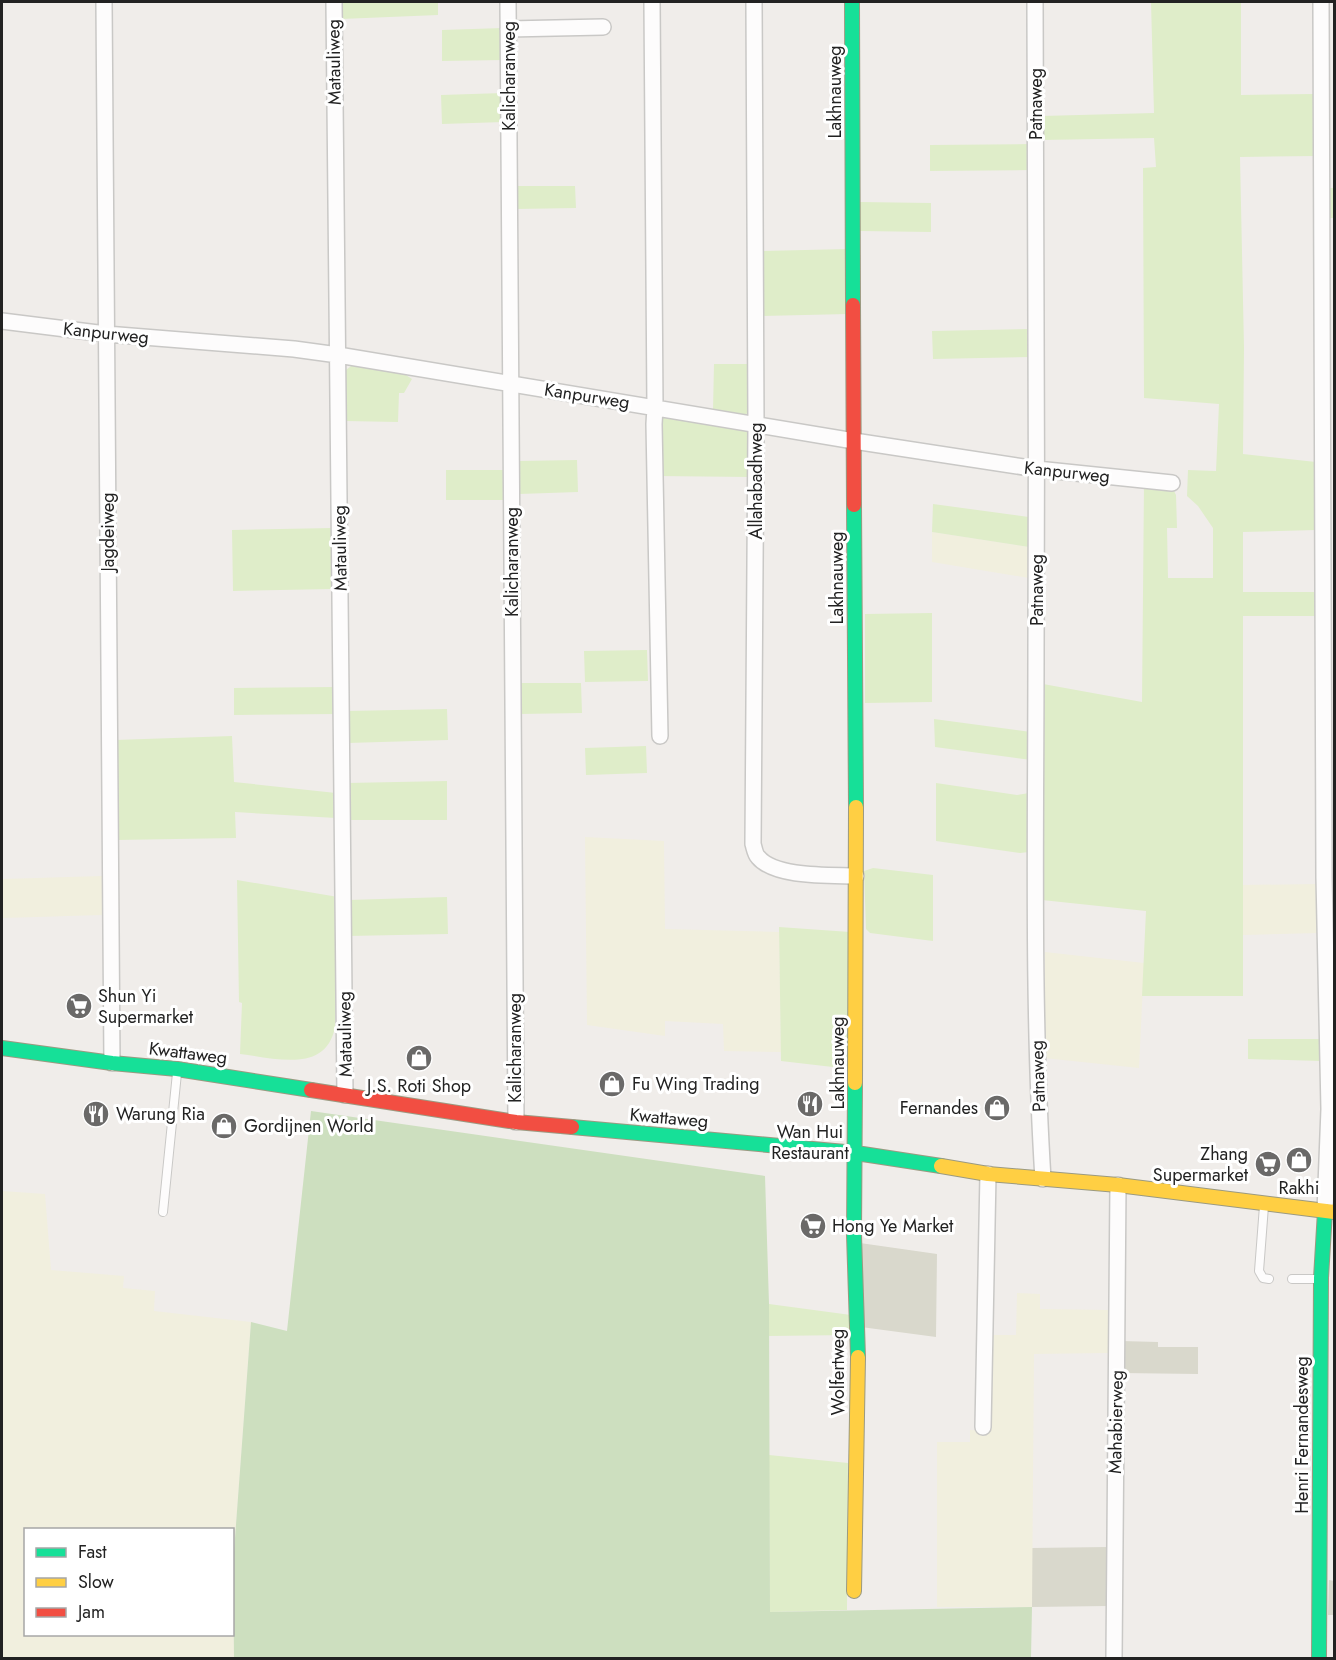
<svg xmlns="http://www.w3.org/2000/svg" width="1336" height="1660" viewBox="0 0 1336 1660" font-family="Jost,sans-serif">
<style>
.construction{fill:#d9d8cc}
.farmland{fill:#f1efde;fill-rule:evenodd}
.grass{fill:#dfedc9}
.forest{fill:#cddfbf}
.lines{fill:none;stroke-linecap:round;stroke-linejoin:round}
.lane-casing{stroke:#c9c8c6;stroke-width:10}
.street-casing{stroke:#c9c8c6;stroke-width:18}
.fast-casing{stroke:#9b9a81;stroke-width:16}
.slow-casing{stroke:#9b9a81;stroke-width:16}
.jam-casing{stroke:#9b9a81;stroke-width:16}
.lane{stroke:#fdfcfc;stroke-width:8}
.street{stroke:#fdfcfc;stroke-width:15}
.fast{stroke:#16e098;stroke-width:14}
.slow{stroke:#ffcf43;stroke-width:14}
.jam{stroke:#f24e42;stroke-width:14}
.labels{text-anchor:middle;dominant-baseline:central;stroke-width:6;stroke-linejoin:round;paint-order:stroke}
.street-label{font-size:18px;fill:#222;stroke:#fff}
.poi-label{font-size:18px;fill:#222;stroke:#fff;text-anchor:start}
</style>
<rect width="100%" height="100%" fill="#f0edea"/>
<path class="construction" d="M 860,1243 L 937,1254 L 936,1337 L 861,1327 Z
M 1121,1341 L 1158,1342 L 1158,1347 L 1198,1347 L 1198,1374 L 1121,1373 Z
M 1107,1547 L 1107,1606 L 1032,1607 L 1032,1548 Z
M 1329,1580 L 1334,1581 L 1334,1615 L 1328,1615 Z"/>
<path class="farmland" d="M 932,532 L 1029,547 L 1029,578 L 932,562 Z
M 585,837 L 664,841 L 665,929 L 779,932 L 781,1052 L 724,1051 L 723,1024 L 665,1021 L 665,1036 L 587,1025 Z
M 103,876 L 103,915 L 2,918 L 2,879 Z
M 1318,884 L 1319,933 L 1243,935 L 1242,885 Z
M 1045,952 L 1144,963 L 1139,1068 L 1044,1058 Z
M 2,1191 L 45,1194 L 51,1270 L 124,1276 L 123,1288 L 155,1291 L 154,1311 L 251,1322 L 233,1565 L 234,1658 L 2,1658 ZM 26,1530 L 232,1530 L 232,1634 L 26,1634 Z
M 1017,1293 L 1040,1294 L 1040,1309 L 1109,1310 L 1108,1353 L 1034,1354 L 1032,1607 L 937,1607 L 937,1442 L 970,1442 L 970,1430 L 989,1431 L 989,1335 L 1016,1335 Z"/>
<path class="grass" d="M 340,2 L 438,2 L 438,15 L 341,19 Z
M 1151,2 L 1241,2 L 1241,95 L 1315,94 L 1316,156 L 1240,157 L 1244,348 L 1243,454 L 1316,462 L 1316,530 L 1243,532 L 1243,592 L 1316,592 L 1315,616 L 1243,616 L 1243,996 L 1142,996 L 1146,911 L 1042,900 L 1043,684 L 1142,702 L 1144,484 L 1173,489 L 1176,495 L 1177,528 L 1167,528 L 1168,578 L 1213,578 L 1213,528 L 1198,506 L 1187,496 L 1188,470 L 1216,471 L 1219,404 L 1144,398 L 1143,168 L 1156,167 L 1154,138 L 1042,140 L 1042,116 L 1154,113 Z
M 503,28 L 503,60 L 442,61 L 442,30 Z
M 503,93 L 504,122 L 442,124 L 441,95 Z
M 1031,144 L 1031,170 L 930,171 L 930,145 Z
M 516,186 L 575,186 L 576,208 L 516,209 Z
M 1328,188 L 1334,188 L 1334,218 L 1327,218 Z
M 860,202 L 931,203 L 931,232 L 860,231 Z
M 848,249 L 848,314 L 761,316 L 761,251 Z
M 1031,329 L 1031,357 L 933,359 L 932,331 Z
M 714,364 L 751,364 L 750,411 L 745,415 L 713,410 Z
M 359,365 L 403,373 L 412,379 L 404,393 L 399,393 L 398,422 L 345,421 L 346,370 L 351,366 Z
M 661,415 L 750,430 L 751,477 L 656,476 Z
M 577,460 L 578,492 L 519,494 L 519,461 Z
M 446,470 L 506,470 L 506,500 L 446,500 Z
M 933,504 L 1029,517 L 1029,547 L 932,532 Z
M 332,528 L 333,589 L 233,591 L 232,530 Z
M 932,613 L 932,702 L 865,703 L 865,614 Z
M 647,650 L 648,681 L 585,682 L 584,651 Z
M 519,683 L 581,683 L 582,713 L 519,714 Z
M 335,687 L 336,714 L 234,715 L 234,688 Z
M 447,709 L 448,740 L 348,743 L 347,711 Z
M 934,719 L 1031,732 L 1031,760 L 935,747 Z
M 232,736 L 234,782 L 336,793 L 336,818 L 235,812 L 236,838 L 116,840 L 115,740 Z
M 646,746 L 647,773 L 586,775 L 585,748 Z
M 447,781 L 447,820 L 348,820 L 347,783 Z
M 936,783 L 1017,795 L 1029,793 L 1029,852 L 1020,853 L 936,841 Z
M 873,868 L 933,875 L 933,941 L 870,933 L 866,929 L 864,871 Z
M 237,880 L 338,897 L 335,1027 C 326,1074 275,1058 240,1054 L 242,1003 L 239,1002 Z
M 447,897 L 448,934 L 348,936 L 348,900 Z
M 779,927 L 850,932 L 850,1069 L 781,1061 Z
M 1248,1039 L 1320,1039 L 1321,1061 L 1248,1059 Z
M 769,1304 L 851,1315 L 851,1335 L 769,1336 Z
M 769,1455 L 848,1463 L 847,1610 L 770,1612 Z"/>
<path class="forest" d="M 311,1111 L 765,1176 L 769,1304 L 770,1612 L 1032,1607 L 1031,1658 L 234,1658 L 233,1565 L 251,1322 L 287,1331 Z"/>
<g class="lines">
<defs>
<path id="lane" d="M 1264,1206 L 1259,1271 L 1263,1278 L 1269,1279
M 163,1212 L 177,1073
M 1292,1279 L 1317,1279"/>
<path id="street" d="M 104,2 L 112,1063
M 334,2 L 345,1095
M 508,2 L 516,1122
M 652,2 L 655,407 L 654,424 L 660,736
M 754,2 L 756,424 L 753,844 C 754,847 755,854 758,857 C 775,878 831,875 856,876
M 1035,2 C 1036,219 1037,436 1036,653 C 1036,828 1032,1004 1043,1179
M 1321,2 L 1324,877 L 1329,1109 L 1325,1211
M 508,29 L 603,27
M 2,321 L 106,334 L 294,349 L 338,355 L 854,441 L 1037,469 L 1172,483
M 983,1427 L 988,1174
M 1114,1658 L 1118,1185"/>
<path id="fast" d="M 852,2 L 853,305
M 854,505 L 856,807
M 2,1048 L 112,1063 L 177,1069 L 311,1090
M 855,1083 L 854,1235 L 858,1357
M 572,1127 L 856,1153 L 941,1166
M 1319,1658 L 1321,1278 L 1325,1211"/>
<path id="slow" d="M 855,1083 L 856,807
M 941,1166 L 988,1174 L 1118,1185 L 1334,1212
M 854,1591 L 858,1357"/>
<path id="jam" d="M 853,305 L 854,505
M 311,1090 L 516,1122 L 572,1127"/>
</defs>
<use href="#lane" class="lane-casing"/>
<use href="#street" class="street-casing"/>
<use href="#fast" class="fast-casing"/>
<use href="#slow" class="slow-casing"/>
<use href="#jam" class="jam-casing"/>
<use href="#lane" class="lane"/>
<use href="#street" class="street"/>
<use href="#fast" class="fast"/>
<use href="#slow" class="slow"/>
<use href="#jam" class="jam"/>
</g>
<defs>
<symbol id="supermarket-disc" viewBox="-11 -11 22 22"><circle r="9.5" fill="#6a6968" stroke="#fff"/><path d="M-6-5.5h2.5l.6 2H6L4.5 2H-2.5L-4.4-4H-6ZM-1.5 3.2a1.3 1.3 0 1 0 .1 0ZM3 3.2a1.3 1.3 0 1 0 .1 0Z" fill="#fff"/></symbol>
<symbol id="shop-disc" viewBox="-11 -11 22 22"><circle r="9.5" fill="#6a6968" stroke="#fff"/><path d="M-5-2.5h2.3a2.7 3.5 0 0 1 5.4 0H5L5.5 6h-11ZM-1.5-2.5h3a1.5 2.3 0 0 0-3 0Z" fill="#fff"/></symbol>
<symbol id="restaurant-disc" viewBox="-11 -11 22 22"><circle r="9.5" fill="#6a6968" stroke="#fff"/><path d="M-5-6h1v4h1v-4h1v4h1v-4h1v5L-1.5 .5V6h-2V.5L-5-1ZM5-6V6H3V1.5H1.5Q1.5-4 5-6Z" fill="#fff"/></symbol>
</defs>
<g fill-rule="evenodd">
<use href="#supermarket-disc" x="64" y="991" width="30" height="30"/>
<use href="#shop-disc" x="404" y="1043" width="30" height="30"/>
<use href="#shop-disc" x="597" y="1069" width="30" height="30"/>
<use href="#restaurant-disc" x="795" y="1089" width="30" height="30"/>
<use href="#shop-disc" x="982" y="1093" width="30" height="30"/>
<use href="#restaurant-disc" x="81" y="1099" width="30" height="30"/>
<use href="#shop-disc" x="209" y="1111" width="30" height="30"/>
<use href="#shop-disc" x="1284" y="1145" width="30" height="30"/>
<use href="#supermarket-disc" x="1253" y="1149" width="30" height="30"/>
<use href="#supermarket-disc" x="798" y="1211" width="30" height="30"/>
</g>
<g class="labels">
<g class="street-label">
<text transform="translate(334 62) rotate(-91)">Matauliweg</text>
<text transform="translate(509 76) rotate(-90)">Kalicharanweg</text>
<text transform="translate(835 92) rotate(-90)">Lakhnauweg</text>
<text transform="translate(1036 104) rotate(-90)">Patnaweg</text>
<text transform="translate(106 333) rotate(6)">Kanpurweg</text>
<text transform="translate(587 396) rotate(9)">Kanpurweg</text>
<text transform="translate(1067 472) rotate(6)">Kanpurweg</text>
<text transform="translate(756 481) rotate(-90)">Allahabadhweg</text>
<text transform="translate(108 532) rotate(-90)">Jagdeiweg</text>
<text transform="translate(340 548) rotate(-91)">Matauliweg</text>
<text transform="translate(512 562) rotate(-90)">Kalicharanweg</text>
<text transform="translate(837 578) rotate(-90)">Lakhnauweg</text>
<text transform="translate(1037 590) rotate(-90)">Patnaweg</text>
<text transform="translate(345 1034) rotate(-91)">Matauliweg</text>
<text transform="translate(515 1048) rotate(-90)">Kalicharanweg</text>
<text transform="translate(188 1053) rotate(7)">Kwattaweg</text>
<text transform="translate(838 1063) rotate(-90)">Lakhnauweg</text>
<text transform="translate(1038 1076) rotate(-92)">Patnaweg</text>
<text transform="translate(669 1118) rotate(5)">Kwattaweg</text>
<text transform="translate(838 1372) rotate(-90)">Wolfertweg</text>
<text transform="translate(1116 1422) rotate(-89)">Mahabierweg</text>
<text transform="translate(1302 1435) rotate(-90)">Henri Fernandesweg</text>
</g>
<g class="poi-label">
<text x="98" y="996">Shun Yi<tspan x="98" dy="21">Supermarket</tspan></text>
<text x="632" y="1084">Fu Wing Trading</text>
<text x="419" y="1086" text-anchor="middle">J.S. Roti Shop</text>
<text x="978" y="1108" text-anchor="end">Fernandes</text>
<text x="116" y="1114">Warung Ria</text>
<text x="244" y="1126">Gordijnen World</text>
<text x="810" y="1132" text-anchor="middle">Wan Hui<tspan x="810" dy="21">Restaurant</tspan></text>
<text x="1248" y="1154" text-anchor="end">Zhang<tspan x="1248" dy="21">Supermarket</tspan></text>
<text x="1299" y="1188" text-anchor="middle">Rakhi</text>
<text x="832" y="1226">Hong Ye Market</text>
</g>
</g>
<rect width="1336" height="1660" fill="none" stroke="#222222" stroke-width="6"/>
<rect x="24" y="1528" width="210" height="108" fill="#ffffff" stroke="#a7a7a7" stroke-width="1.5"/>
<rect x="36" y="1548" width="30" height="9" fill="#16e098" stroke="#a7a7a7" stroke-width="1.5"/>
<text x="78" y="1558" font-size="18" fill="#222222">Fast</text>
<rect x="36" y="1578" width="30" height="9" fill="#ffcf43" stroke="#a7a7a7" stroke-width="1.5"/>
<text x="78" y="1588" font-size="18" fill="#222222">Slow</text>
<rect x="36" y="1608" width="30" height="9" fill="#f24e42" stroke="#a7a7a7" stroke-width="1.5"/>
<text x="78" y="1618" font-size="18" fill="#222222">Jam</text>
</svg>
